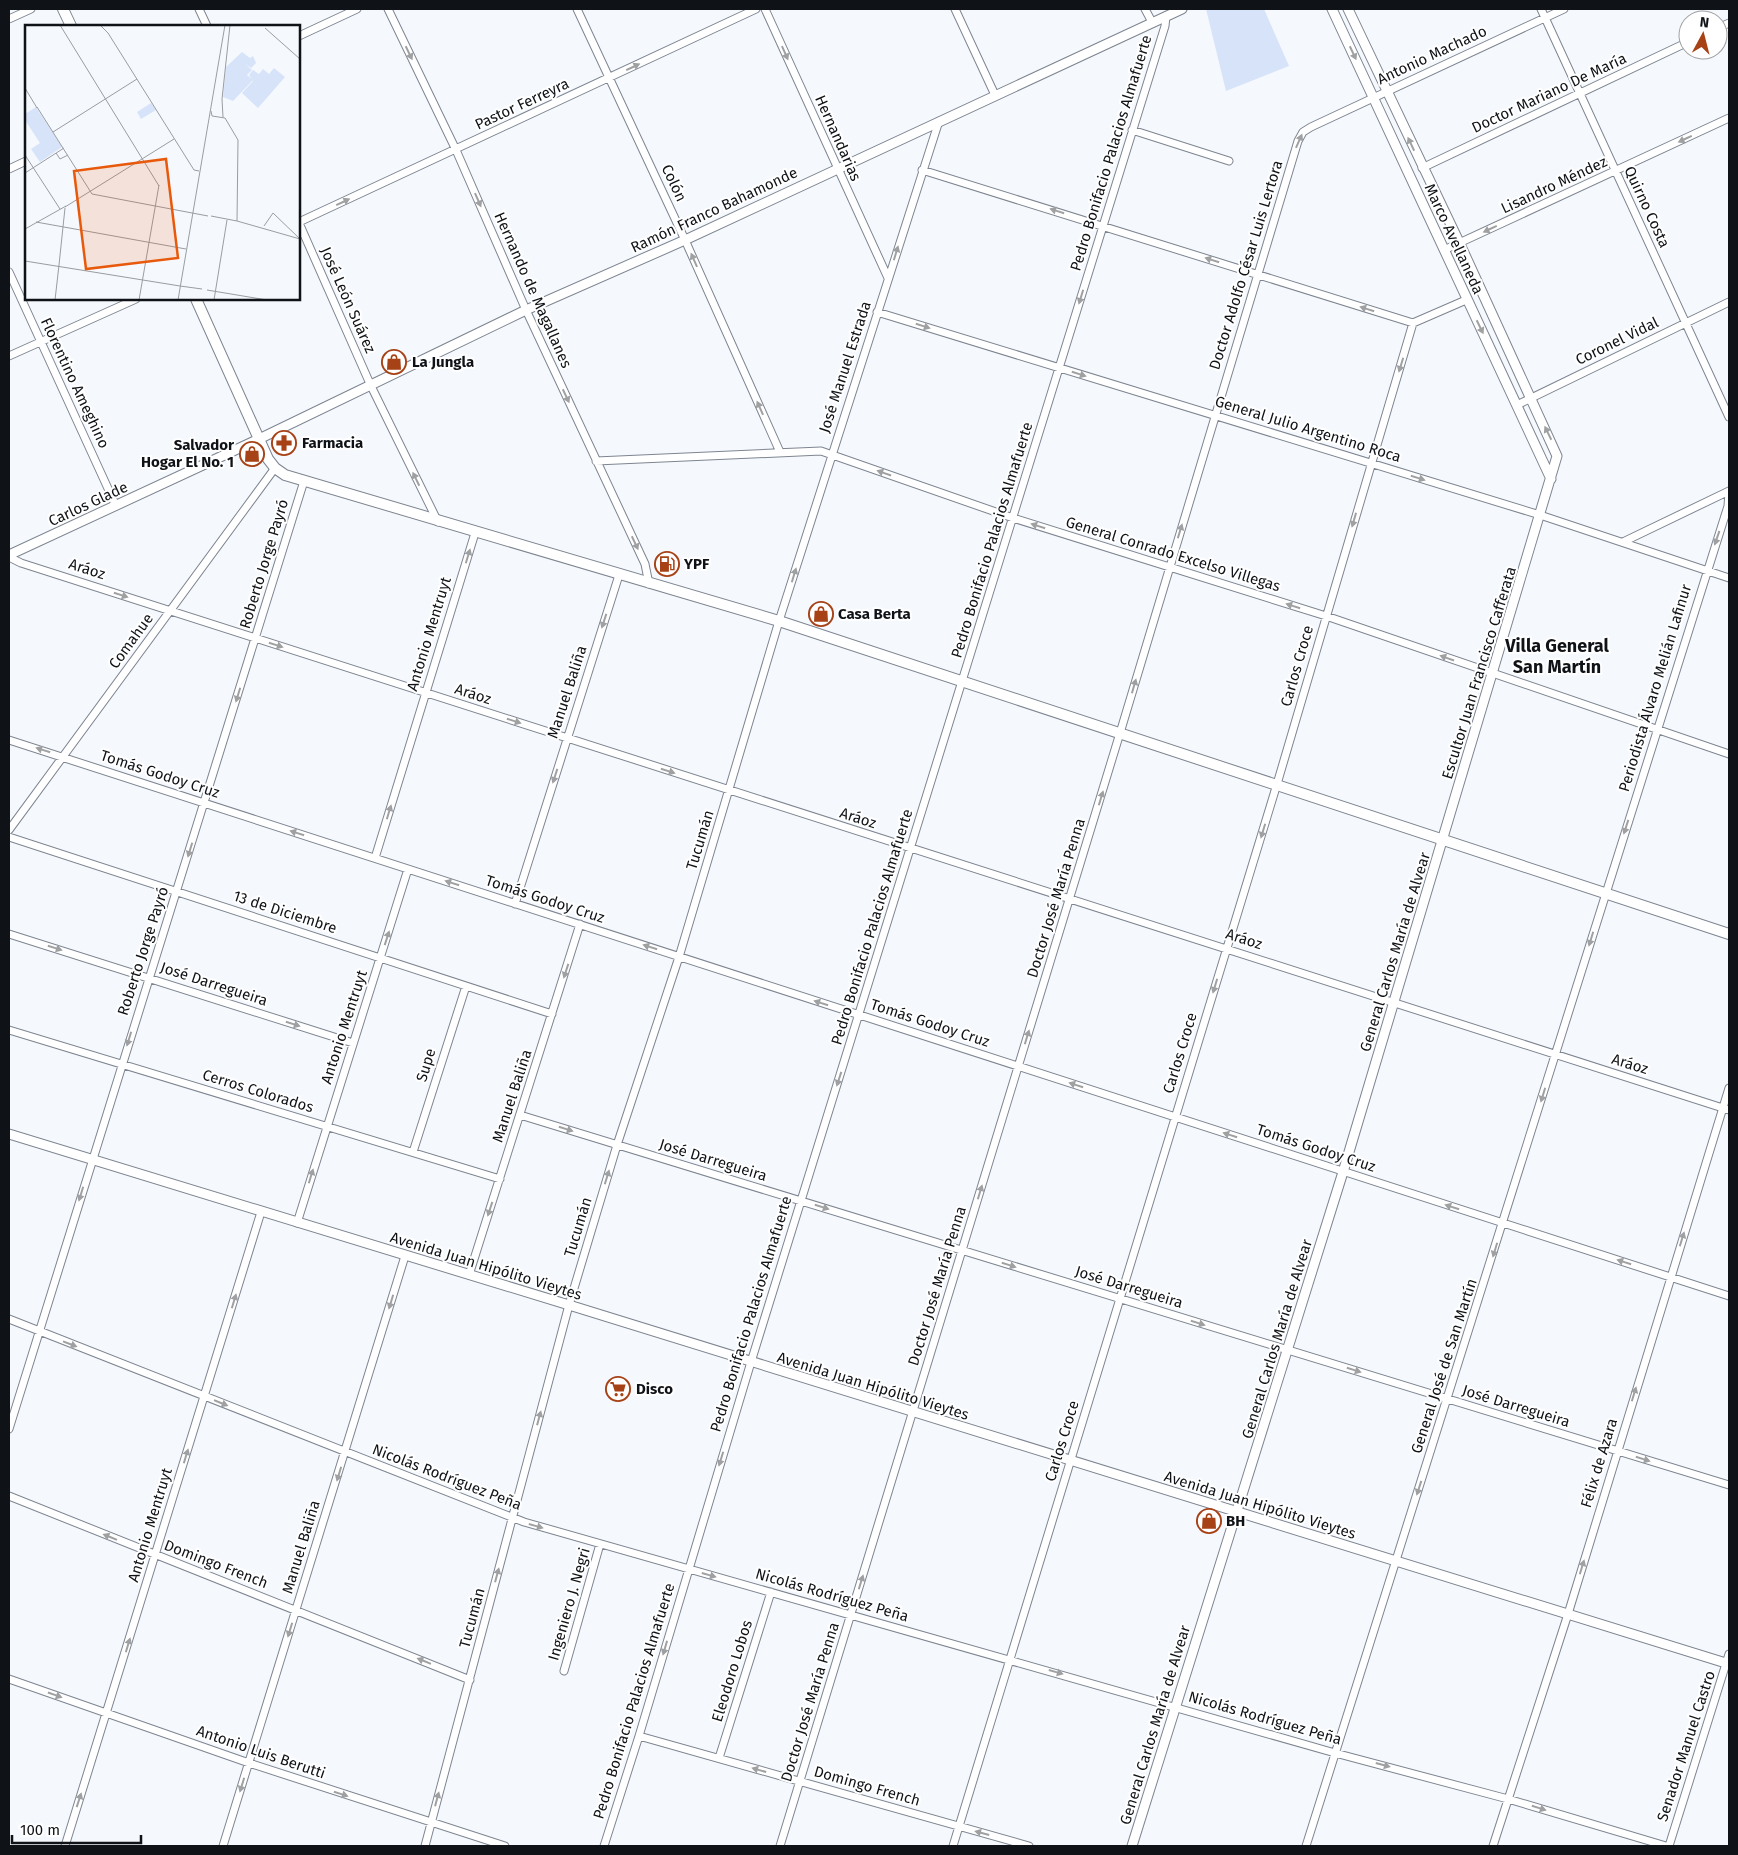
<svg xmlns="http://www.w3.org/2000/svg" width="1738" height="1855" viewBox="0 0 1738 1855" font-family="'Fira Sans',sans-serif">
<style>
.green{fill:#d6e3f9}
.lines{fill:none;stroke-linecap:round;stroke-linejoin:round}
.minor-casing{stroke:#7e8591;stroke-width:9}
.tertiary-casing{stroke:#7e8591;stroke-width:11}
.secondary-casing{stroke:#7e8591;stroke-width:12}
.minor{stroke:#fff;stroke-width:7}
.tertiary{stroke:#fff;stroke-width:9}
.secondary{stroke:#fff;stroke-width:10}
.oneway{fill:#9fa0a2}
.labels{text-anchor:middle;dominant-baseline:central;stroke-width:4;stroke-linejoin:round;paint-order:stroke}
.street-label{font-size:15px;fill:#0f1216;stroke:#fff}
.poi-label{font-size:15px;font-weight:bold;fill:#0f1216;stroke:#fff;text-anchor:start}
.quarter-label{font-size:18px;font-weight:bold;fill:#0f1216;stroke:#fff}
.inset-road{fill:none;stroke:#999da1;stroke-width:1}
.view{fill:#e8590c;fill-opacity:0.15;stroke:#e8590c;stroke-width:2.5}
.inset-edge{fill:none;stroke:#0f1216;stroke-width:2.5}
</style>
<rect width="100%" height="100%" fill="#f5f9fe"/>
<path class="green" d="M 1206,9 L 1264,9 L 1289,66 L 1226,91 Z"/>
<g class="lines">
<defs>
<path id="minor" d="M 199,9 L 207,26
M 388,9 L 456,150 L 526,310 L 645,564 L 649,584
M 577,9 L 685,240 L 780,452
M 765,9 L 888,278
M 955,9 L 995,95
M 1145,9 L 1152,22
M 1541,9 L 1729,417
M 9,19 L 31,9
M 1718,28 L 1729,23
M 299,36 L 357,9
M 1132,130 L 1229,161
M 1422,168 L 1688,42
M 9,169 L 26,161
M 922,170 L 1413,323
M 299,222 L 756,9
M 299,223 L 371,386 L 438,522
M 1444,250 L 1729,118
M 9,272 L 116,506
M 877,312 L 1540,515 L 1729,578
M 9,356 L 136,299
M 1517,405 L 1729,302
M 596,461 L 821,451 L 1013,518 L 1326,616 L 1729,754
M 1623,542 L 1729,491
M 9,557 L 21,563 L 1729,1110
M 9,740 L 1729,1296
M 9,830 L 275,468
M 9,837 L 552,1014
M 375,858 L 475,533
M 515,904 L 619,575
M 9,934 L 353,1043
M 9,1030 L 500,1179
M 520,1115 L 1729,1485
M 413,1152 L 466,986
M 297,1223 L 408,869
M 469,1275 L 580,924
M 9,1319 L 524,1522 L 1335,1753 L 1508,1799 L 1666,1846
M 9,1429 L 304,481
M 9,1496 L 470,1680
M 564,1671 L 600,1544
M 9,1679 L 249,1763 L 505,1846
M 639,1736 L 1029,1846
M 719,1758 L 771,1592
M 65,1846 L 261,1212
M 223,1846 L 405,1256
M 425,1846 L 569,1305 L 617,1145 L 679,957 L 779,621 L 939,121
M 604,1846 L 639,1736 L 751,1362 L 1165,26 L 1166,16
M 780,1846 L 1120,733 L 1298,141 L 1303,132 L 1311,127 L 1564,9
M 953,1846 L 1277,784 L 1413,323 L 1466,300
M 1306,1846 L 1728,506 L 1729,491
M 1493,1846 L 1568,1614 L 1729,1088
M 1669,1846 L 1729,1654"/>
<path id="tertiary" d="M 1332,9 L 1551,479
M 9,555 L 259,439 L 526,310 L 685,240 L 1182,9
M 9,1134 L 569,1305 L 1729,1664
M 1132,1846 L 1343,1172 L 1557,456 L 1460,244 L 1348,9"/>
<path id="secondary" d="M 63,9 L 71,26
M 196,299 L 268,459 L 275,468 L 285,475 L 779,621 L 1729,934"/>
</defs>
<use href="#minor" class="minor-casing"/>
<use href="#tertiary" class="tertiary-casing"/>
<use href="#secondary" class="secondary-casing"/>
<use href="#minor" class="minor"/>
<use href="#tertiary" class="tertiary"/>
<use href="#secondary" class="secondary"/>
</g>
<defs><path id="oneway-solid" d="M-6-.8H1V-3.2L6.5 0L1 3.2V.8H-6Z" transform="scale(1.25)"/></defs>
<g class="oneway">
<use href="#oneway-solid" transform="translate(409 53) rotate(64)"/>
<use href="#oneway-solid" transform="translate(785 53) rotate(66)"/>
<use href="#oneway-solid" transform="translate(1353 53) rotate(65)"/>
<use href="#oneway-solid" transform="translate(633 67) rotate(-25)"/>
<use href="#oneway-solid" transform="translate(1685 139) rotate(155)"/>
<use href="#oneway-solid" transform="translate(1299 141) rotate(-66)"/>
<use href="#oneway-solid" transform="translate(1411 144) rotate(-115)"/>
<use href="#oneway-solid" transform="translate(478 200) rotate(66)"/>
<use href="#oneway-solid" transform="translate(343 202) rotate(-25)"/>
<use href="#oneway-solid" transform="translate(1057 211) rotate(-163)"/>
<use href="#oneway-solid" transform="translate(1490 229) rotate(155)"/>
<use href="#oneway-solid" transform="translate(896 253) rotate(-73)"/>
<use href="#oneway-solid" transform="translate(694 260) rotate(-114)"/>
<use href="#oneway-solid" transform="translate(1212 260) rotate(-162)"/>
<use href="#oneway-solid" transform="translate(1081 297) rotate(107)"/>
<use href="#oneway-solid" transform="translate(1367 309) rotate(-163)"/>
<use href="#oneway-solid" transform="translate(923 326) rotate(17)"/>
<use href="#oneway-solid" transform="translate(1480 327) rotate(64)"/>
<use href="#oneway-solid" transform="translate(1401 365) rotate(107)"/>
<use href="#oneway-solid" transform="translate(1079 374) rotate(17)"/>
<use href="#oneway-solid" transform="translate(566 396) rotate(65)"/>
<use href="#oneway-solid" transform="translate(760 408) rotate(-114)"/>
<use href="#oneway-solid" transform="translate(1548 433) rotate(-116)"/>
<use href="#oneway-solid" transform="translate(884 473) rotate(-161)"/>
<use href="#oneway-solid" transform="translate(1418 478) rotate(17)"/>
<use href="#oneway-solid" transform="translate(416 479) rotate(-116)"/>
<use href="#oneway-solid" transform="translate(1354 520) rotate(106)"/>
<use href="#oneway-solid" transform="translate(1038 526) rotate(-163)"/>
<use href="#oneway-solid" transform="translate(1180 531) rotate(-73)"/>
<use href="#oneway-solid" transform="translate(1717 538) rotate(109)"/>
<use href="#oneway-solid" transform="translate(635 543) rotate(65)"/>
<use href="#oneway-solid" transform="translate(468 556) rotate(-73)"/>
<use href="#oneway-solid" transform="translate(794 575) rotate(-73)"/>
<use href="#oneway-solid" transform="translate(121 595) rotate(18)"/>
<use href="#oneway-solid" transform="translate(1293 606) rotate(-163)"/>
<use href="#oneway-solid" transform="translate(604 621) rotate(108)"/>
<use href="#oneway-solid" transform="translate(276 645) rotate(18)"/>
<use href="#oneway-solid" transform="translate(1447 658) rotate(-161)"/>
<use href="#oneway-solid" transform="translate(1134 686) rotate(-74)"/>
<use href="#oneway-solid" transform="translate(238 695) rotate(107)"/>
<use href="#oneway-solid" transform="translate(514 721) rotate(18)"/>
<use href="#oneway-solid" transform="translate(43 750) rotate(-163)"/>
<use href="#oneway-solid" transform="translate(668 771) rotate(18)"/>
<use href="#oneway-solid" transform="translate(555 776) rotate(108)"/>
<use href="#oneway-solid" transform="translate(1101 798) rotate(-73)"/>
<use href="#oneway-solid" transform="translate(389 812) rotate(-73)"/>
<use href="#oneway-solid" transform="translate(1626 827) rotate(108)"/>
<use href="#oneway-solid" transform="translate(1263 831) rotate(107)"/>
<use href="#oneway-solid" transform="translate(297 833) rotate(-162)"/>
<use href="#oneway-solid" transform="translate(190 850) rotate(107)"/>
<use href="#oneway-solid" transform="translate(452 883) rotate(-162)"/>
<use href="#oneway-solid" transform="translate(387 938) rotate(-72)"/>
<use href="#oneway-solid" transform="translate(1591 939) rotate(107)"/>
<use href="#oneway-solid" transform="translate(650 947) rotate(-162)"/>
<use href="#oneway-solid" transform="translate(55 948) rotate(17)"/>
<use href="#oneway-solid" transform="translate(566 971) rotate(108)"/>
<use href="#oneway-solid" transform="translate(1215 986) rotate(107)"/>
<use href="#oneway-solid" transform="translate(821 1003) rotate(-162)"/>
<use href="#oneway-solid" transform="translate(293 1024) rotate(18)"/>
<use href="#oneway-solid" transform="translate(1027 1037) rotate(-73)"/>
<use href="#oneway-solid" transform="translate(129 1039) rotate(107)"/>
<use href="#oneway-solid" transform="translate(839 1079) rotate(108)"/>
<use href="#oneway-solid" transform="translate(1076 1085) rotate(-162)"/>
<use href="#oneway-solid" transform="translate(1543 1095) rotate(107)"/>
<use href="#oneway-solid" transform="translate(566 1129) rotate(17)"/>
<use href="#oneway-solid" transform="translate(1230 1135) rotate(-162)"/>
<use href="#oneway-solid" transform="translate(311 1176) rotate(-73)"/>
<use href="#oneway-solid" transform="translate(607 1177) rotate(-73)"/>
<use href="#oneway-solid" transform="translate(980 1192) rotate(-73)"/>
<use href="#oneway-solid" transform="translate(81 1194) rotate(107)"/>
<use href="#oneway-solid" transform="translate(822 1207) rotate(17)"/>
<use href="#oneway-solid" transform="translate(1452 1207) rotate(-162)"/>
<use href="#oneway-solid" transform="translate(490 1209) rotate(108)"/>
<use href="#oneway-solid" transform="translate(1682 1239) rotate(-73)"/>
<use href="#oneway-solid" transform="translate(1495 1250) rotate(107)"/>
<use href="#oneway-solid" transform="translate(1624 1262) rotate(-162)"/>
<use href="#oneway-solid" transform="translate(1009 1265) rotate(17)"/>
<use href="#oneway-solid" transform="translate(234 1301) rotate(-73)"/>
<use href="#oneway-solid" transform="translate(391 1302) rotate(107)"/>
<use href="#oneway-solid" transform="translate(1198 1323) rotate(17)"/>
<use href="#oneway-solid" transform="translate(70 1344) rotate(21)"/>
<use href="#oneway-solid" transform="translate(1354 1370) rotate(17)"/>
<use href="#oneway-solid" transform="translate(1634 1394) rotate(-73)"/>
<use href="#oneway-solid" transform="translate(221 1403) rotate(22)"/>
<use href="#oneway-solid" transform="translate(539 1418) rotate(-75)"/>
<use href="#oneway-solid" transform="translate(186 1456) rotate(-73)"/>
<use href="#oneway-solid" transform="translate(721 1459) rotate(107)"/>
<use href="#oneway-solid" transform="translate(1643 1459) rotate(17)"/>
<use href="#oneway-solid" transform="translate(339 1474) rotate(107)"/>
<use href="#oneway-solid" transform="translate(1419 1488) rotate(108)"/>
<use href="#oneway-solid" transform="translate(536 1526) rotate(16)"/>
<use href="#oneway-solid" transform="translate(110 1537) rotate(-158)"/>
<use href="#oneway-solid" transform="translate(1582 1567) rotate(-73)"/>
<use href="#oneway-solid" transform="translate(497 1575) rotate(-75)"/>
<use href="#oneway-solid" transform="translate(709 1575) rotate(16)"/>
<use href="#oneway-solid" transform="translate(861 1582) rotate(-73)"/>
<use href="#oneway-solid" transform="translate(290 1630) rotate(107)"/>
<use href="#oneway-solid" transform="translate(128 1645) rotate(-73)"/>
<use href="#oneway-solid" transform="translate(665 1648) rotate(106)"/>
<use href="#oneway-solid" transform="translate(424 1661) rotate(-158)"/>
<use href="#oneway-solid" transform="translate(1056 1672) rotate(16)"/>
<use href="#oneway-solid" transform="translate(55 1695) rotate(19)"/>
<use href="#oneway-solid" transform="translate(1383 1765) rotate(15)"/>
<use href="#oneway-solid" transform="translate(759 1770) rotate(-164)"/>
<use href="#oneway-solid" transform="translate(242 1785) rotate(107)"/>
<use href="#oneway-solid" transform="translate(341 1794) rotate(18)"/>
<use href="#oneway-solid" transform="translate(437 1799) rotate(-75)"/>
<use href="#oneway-solid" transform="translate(79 1800) rotate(-72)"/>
<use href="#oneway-solid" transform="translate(1539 1808) rotate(17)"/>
<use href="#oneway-solid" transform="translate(982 1833) rotate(-165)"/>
</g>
<defs>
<symbol id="shop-ring" viewBox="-11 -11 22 22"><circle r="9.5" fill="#fff" stroke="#a74116" stroke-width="1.5"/><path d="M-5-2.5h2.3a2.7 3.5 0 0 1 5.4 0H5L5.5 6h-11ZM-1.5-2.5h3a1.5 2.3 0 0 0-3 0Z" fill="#a74116"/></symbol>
<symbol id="pharmacy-ring" viewBox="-11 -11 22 22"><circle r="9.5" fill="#fff" stroke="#a74116" stroke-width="1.5"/><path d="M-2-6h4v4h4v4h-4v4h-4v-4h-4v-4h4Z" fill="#a74116"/></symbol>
<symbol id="fuel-ring" viewBox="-11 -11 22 22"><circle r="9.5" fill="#fff" stroke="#a74116" stroke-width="1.5"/><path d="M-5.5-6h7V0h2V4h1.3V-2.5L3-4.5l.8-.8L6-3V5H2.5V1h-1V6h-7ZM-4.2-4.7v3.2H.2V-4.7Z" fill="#a74116"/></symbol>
<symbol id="supermarket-ring" viewBox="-11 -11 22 22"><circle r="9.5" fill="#fff" stroke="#a74116" stroke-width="1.5"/><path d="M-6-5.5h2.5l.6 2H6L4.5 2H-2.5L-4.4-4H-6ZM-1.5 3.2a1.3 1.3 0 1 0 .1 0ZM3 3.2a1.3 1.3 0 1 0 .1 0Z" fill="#a74116"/></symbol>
</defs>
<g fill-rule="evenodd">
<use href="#shop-ring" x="380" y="348" width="28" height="28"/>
<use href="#pharmacy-ring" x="270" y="429" width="28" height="28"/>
<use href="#shop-ring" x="238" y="440" width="28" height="28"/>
<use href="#fuel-ring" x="653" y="550" width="28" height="28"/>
<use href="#shop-ring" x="807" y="600" width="28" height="28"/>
<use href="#supermarket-ring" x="604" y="1375" width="28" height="28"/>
<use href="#shop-ring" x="1195" y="1507" width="28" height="28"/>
</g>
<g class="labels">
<g class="street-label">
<text transform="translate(1432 55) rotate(-25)">Antonio Machado</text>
<text transform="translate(1549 93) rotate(-25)">Doctor Mariano De María</text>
<text transform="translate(522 104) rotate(-25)">Pastor Ferreyra</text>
<text transform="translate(838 138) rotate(66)">Hernandarias</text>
<text transform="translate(1111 153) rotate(-73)">Pedro Bonifacio Palacios Almafuerte</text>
<text transform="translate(674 183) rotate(65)">Colón</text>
<text transform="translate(1554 185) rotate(-25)">Lisandro Méndez</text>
<text transform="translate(1647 207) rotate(65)">Quirno Costa</text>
<text transform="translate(714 210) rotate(-25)">Ramón Franco Bahamonde</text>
<text transform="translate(1454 239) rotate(65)">Marco Avellaneda</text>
<text transform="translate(1246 265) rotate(-73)">Doctor Adolfo César Luis Lertora</text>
<text transform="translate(533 290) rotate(66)">Hernando de Magallanes</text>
<text transform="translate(348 300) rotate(66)">José León Suárez</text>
<text transform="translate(1617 341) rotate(-26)">Coronel Vidal</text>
<text transform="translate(845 367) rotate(-72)">José Manuel Estrada</text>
<text transform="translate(75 383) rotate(65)">Florentino Ameghino</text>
<text transform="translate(1308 429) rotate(17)">General Julio Argentino Roca</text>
<text transform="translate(88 504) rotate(-25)">Carlos Glade</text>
<text transform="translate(992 540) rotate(-73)">Pedro Bonifacio Palacios Almafuerte</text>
<text transform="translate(1173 554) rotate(17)">General Conrado Excelso Villegas</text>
<text transform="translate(264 564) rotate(-73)">Roberto Jorge Payró</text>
<text transform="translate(87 569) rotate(18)">Aráoz</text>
<text transform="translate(429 634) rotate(-73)">Antonio Mentruyt</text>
<text transform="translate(131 641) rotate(-54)">Comahue</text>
<text transform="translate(1297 666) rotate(-74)">Carlos Croce</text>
<text transform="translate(1479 673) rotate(-73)">Escultor Juan Francisco Cafferata</text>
<text transform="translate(1655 688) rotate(-73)">Periodista Álvaro Melián Lafinur</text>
<text transform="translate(567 692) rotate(-72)">Manuel Baliña</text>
<text transform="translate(473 694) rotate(18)">Aráoz</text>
<text transform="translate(160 774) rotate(18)">Tomás Godoy Cruz</text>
<text transform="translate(858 818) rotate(18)">Aráoz</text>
<text transform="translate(700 840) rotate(-73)">Tucumán</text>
<text transform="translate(1056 898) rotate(-73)">Doctor José María Penna</text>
<text transform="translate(545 899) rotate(18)">Tomás Godoy Cruz</text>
<text transform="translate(285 912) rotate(18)">13 de Diciembre</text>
<text transform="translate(872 927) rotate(-73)">Pedro Bonifacio Palacios Almafuerte</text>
<text transform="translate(1244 939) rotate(18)">Aráoz</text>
<text transform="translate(143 951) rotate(-72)">Roberto Jorge Payró</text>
<text transform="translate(1395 952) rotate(-73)">General Carlos María de Alvear</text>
<text transform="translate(214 984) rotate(18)">José Darregueira</text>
<text transform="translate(930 1023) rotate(18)">Tomás Godoy Cruz</text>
<text transform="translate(344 1027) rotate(-72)">Antonio Mentruyt</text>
<text transform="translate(1180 1053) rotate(-73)">Carlos Croce</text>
<text transform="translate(1630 1064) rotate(17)">Aráoz</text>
<text transform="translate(426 1065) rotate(-73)">Supe</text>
<text transform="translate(258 1091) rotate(17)">Cerros Colorados</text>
<text transform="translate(512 1096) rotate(-72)">Manuel Baliña</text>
<text transform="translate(1316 1148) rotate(18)">Tomás Godoy Cruz</text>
<text transform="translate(713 1160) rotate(17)">José Darregueira</text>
<text transform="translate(578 1227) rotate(-73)">Tucumán</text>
<text transform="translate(486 1266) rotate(17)">Avenida Juan Hipólito Vieytes</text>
<text transform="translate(937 1286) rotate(-73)">Doctor José María Penna</text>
<text transform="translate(1129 1287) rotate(17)">José Darregueira</text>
<text transform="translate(751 1314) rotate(-73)">Pedro Bonifacio Palacios Almafuerte</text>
<text transform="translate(1277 1339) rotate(-73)">General Carlos María de Alvear</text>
<text transform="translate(1444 1366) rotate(-72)">General José de San Martín</text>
<text transform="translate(873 1386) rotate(17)">Avenida Juan Hipólito Vieytes</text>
<text transform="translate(1516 1406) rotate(17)">José Darregueira</text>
<text transform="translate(1062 1441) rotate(-73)">Carlos Croce</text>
<text transform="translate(1599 1463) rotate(-73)">Félix de Azara</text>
<text transform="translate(447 1477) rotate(21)">Nicolás Rodríguez Peña</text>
<text transform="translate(1260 1505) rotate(17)">Avenida Juan Hipólito Vieytes</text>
<text transform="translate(150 1525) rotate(-73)">Antonio Mentruyt</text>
<text transform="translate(301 1547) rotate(-73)">Manuel Baliña</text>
<text transform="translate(216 1564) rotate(21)">Domingo French</text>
<text transform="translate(832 1595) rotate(16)">Nicolás Rodríguez Peña</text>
<text transform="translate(569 1604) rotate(-74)">Ingeniero J. Negri</text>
<text transform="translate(472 1618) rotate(-75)">Tucumán</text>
<text transform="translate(732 1671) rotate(-73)">Eleodoro Lobos</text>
<text transform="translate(634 1701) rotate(-73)">Pedro Bonifacio Palacios Almafuerte</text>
<text transform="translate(810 1702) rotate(-73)">Doctor José María Penna</text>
<text transform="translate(1265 1718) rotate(16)">Nicolás Rodríguez Peña</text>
<text transform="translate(1155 1725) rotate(-73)">General Carlos María de Alvear</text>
<text transform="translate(1686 1746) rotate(-72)">Senador Manuel Castro</text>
<text transform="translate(261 1752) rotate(19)">Antonio Luis Berutti</text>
<text transform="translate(867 1786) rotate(16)">Domingo French</text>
</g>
<g class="poi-label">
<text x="412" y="362">La Jungla</text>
<text x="302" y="443">Farmacia</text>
<text x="234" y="445" text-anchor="end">Salvador<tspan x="234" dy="17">Hogar El No. 1</tspan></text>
<text x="684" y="564">YPF</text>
<text x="838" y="614">Casa Berta</text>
<text x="636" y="1389">Disco</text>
<text x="1226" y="1521">BH</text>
</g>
<g class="quarter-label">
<text x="1557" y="646">Villa General<tspan x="1557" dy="21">San Martín</tspan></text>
</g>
</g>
<g transform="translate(25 25)">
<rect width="275" height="275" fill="#f5f9fe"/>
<path d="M 217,27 L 225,33 L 228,31 L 231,38 L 226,43 L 220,39 L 227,45 L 222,50 L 228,55 L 208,76 L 198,72 L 201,42 ZM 249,43 L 260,52 L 233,83 L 217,68 L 228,56 L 224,50 L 228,45 L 234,49 L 238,44 L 244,49 ZM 126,78 L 131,85 L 116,94 L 112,87 ZM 11,82 L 37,122 L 15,137 L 6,124 L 15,118 L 0,95 L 0,89 Z" fill="#d6e3f9"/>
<path class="inset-road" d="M 35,0 L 134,161M 75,0 L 83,8 L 169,145 L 174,146M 240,3 L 275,34M 0,63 L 12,83M 12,82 L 67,169 L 183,191M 186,86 L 187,91 L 200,93 L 213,115 L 212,196 L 186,191M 198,92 L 197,74 L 205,0M 28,107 L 112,54M 31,128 L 35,134 L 43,130M 0,130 L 35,184M 0,148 L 39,123M 40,182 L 149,114M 212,196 L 275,214M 11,197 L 161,224M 239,201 L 248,188 L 275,214M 0,204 L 41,181M 0,236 L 155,261M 34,240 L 40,183M 155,261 L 177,264M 182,265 L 242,275M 30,275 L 34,240M 114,275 L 134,160M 153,275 L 200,0M 189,275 L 202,195"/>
<path class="view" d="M 141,134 L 153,233 L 61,244 L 49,146 Z"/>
<rect width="275" height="275" class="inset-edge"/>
</g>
<rect width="1738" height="1855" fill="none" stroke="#0f1216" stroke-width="20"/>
<g transform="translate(1703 35) rotate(7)"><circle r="24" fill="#ffffff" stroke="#9fa0a2"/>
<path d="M0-4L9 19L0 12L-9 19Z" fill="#a74116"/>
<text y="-8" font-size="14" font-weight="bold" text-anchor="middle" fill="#0f1216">N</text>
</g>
<path d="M12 1835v8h129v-8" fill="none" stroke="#0f1216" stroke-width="2.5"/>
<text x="20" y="1835" font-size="15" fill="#0f1216" stroke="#ffffff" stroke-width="4" paint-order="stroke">100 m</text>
</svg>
